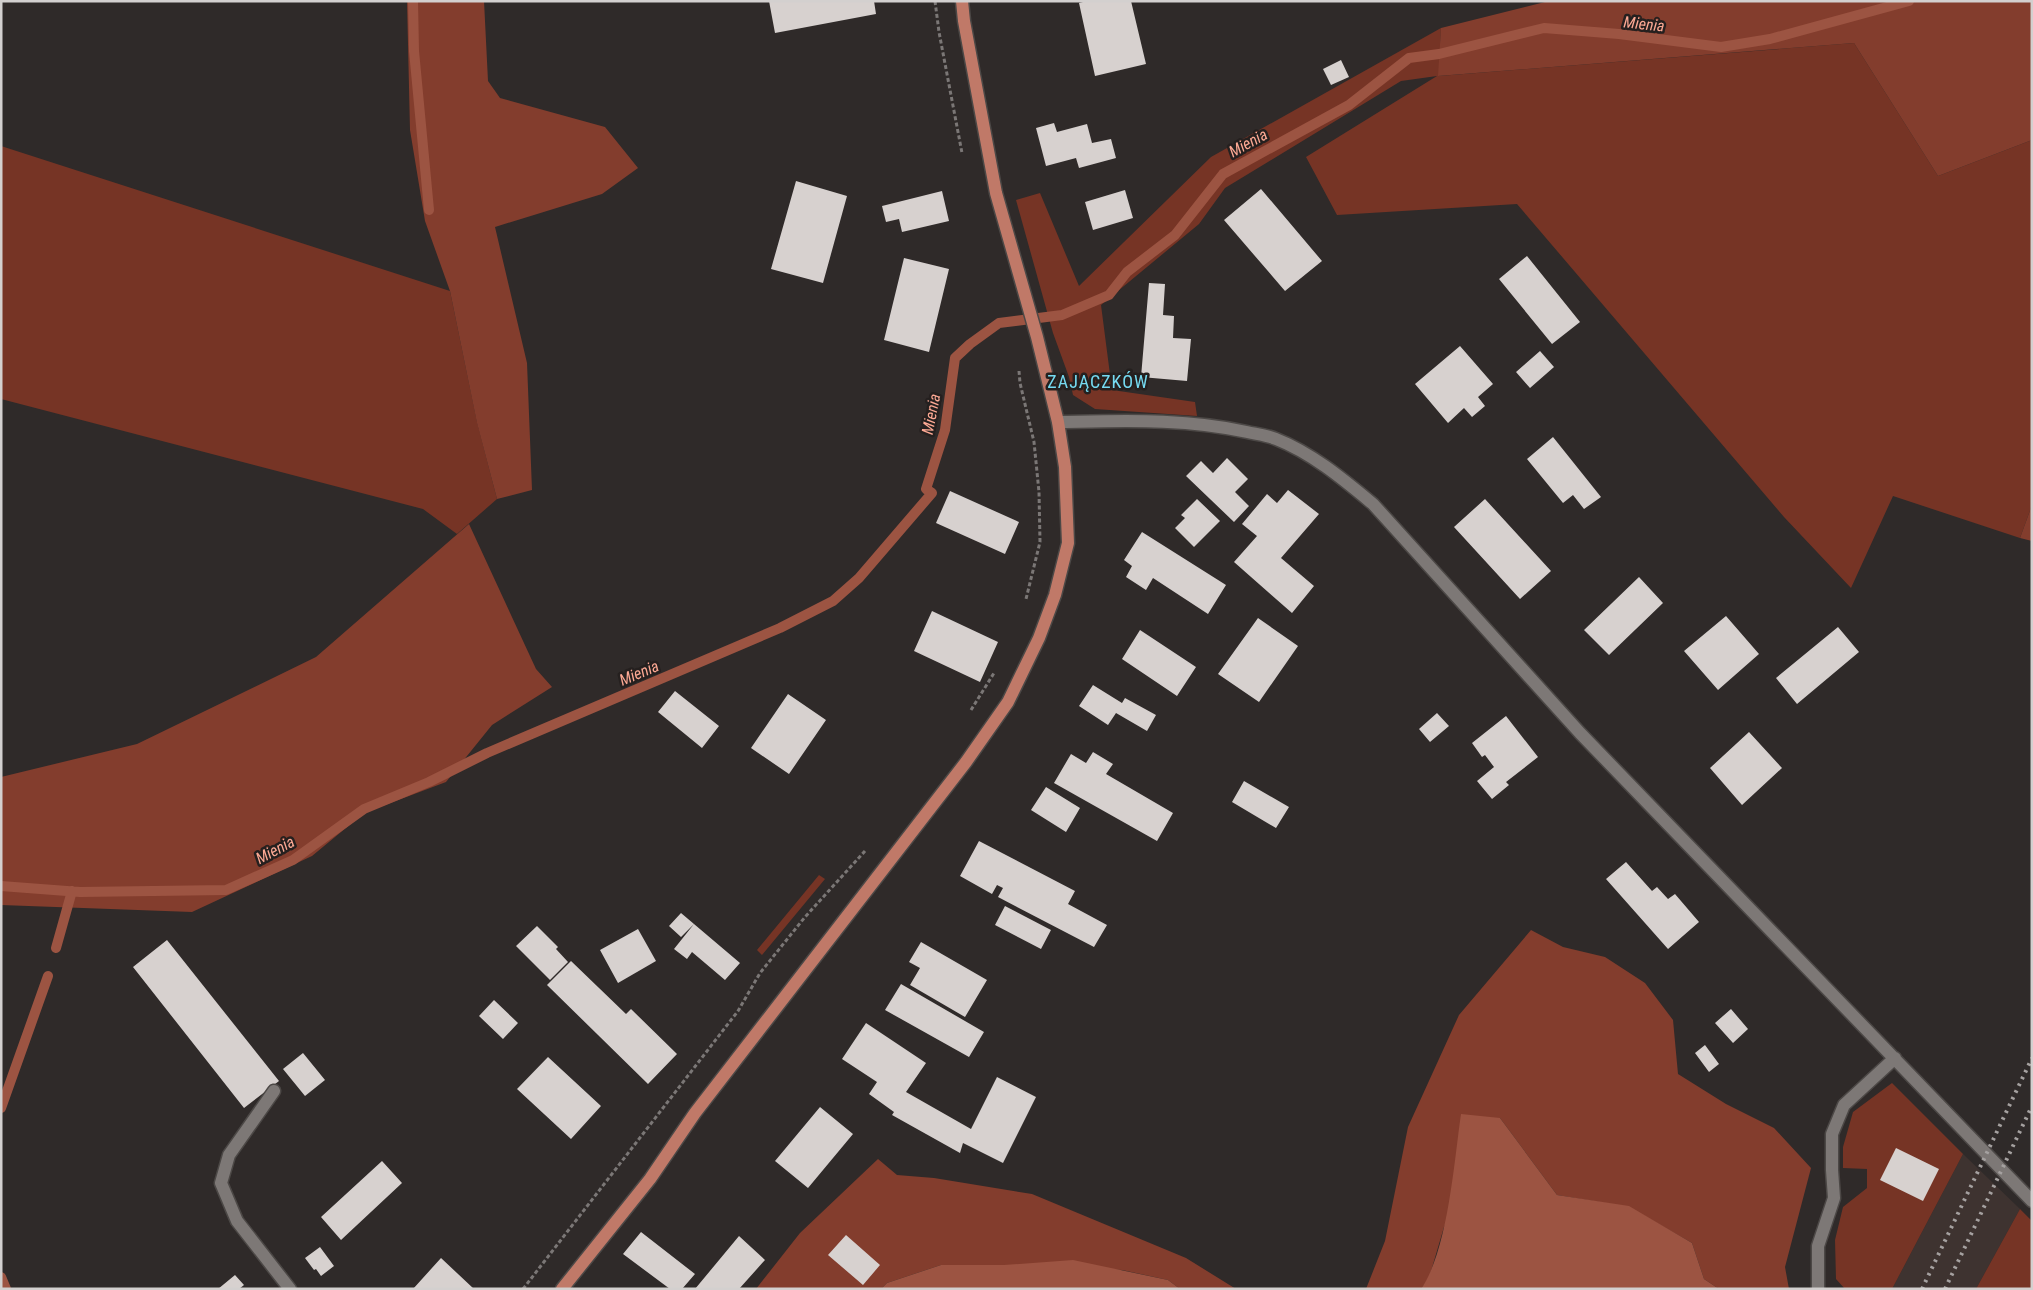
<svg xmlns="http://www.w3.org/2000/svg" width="2033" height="1290" viewBox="0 0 2033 1290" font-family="'Roboto Condensed',sans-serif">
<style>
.built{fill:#3e3330}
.green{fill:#763425}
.forest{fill:#833d2d}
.water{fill:#9c5442}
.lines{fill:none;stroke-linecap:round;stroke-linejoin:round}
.stream{stroke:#9c5442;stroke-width:10}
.building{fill:#d7d1cf}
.minor-casing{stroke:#4c4846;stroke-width:15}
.major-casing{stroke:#4c4846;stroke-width:15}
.path{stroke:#7b7776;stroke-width:3;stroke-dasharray:4 2.5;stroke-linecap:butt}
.minor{stroke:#7d7876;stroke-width:12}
.major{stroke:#c07968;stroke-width:12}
.rail{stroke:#a5a1a0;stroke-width:4;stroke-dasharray:2.5 5;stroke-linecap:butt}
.labels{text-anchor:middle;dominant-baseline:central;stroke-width:5;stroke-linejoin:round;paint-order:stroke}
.water-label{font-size:16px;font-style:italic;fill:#fda994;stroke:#25201f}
.quarter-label{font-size:18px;letter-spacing:1px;fill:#76dbf2;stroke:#25201f}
</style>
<rect width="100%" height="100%" fill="#2f2a29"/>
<path class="built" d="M 1963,1154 L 2020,1209 L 1976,1289 L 1892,1289 Z"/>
<path class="green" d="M 1441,28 L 1439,76 L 1854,43 L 1938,176 L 2032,140 L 2032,505 L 2020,538 L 1893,496 L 1851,588 L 1784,517 L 1517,204 L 1337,215 L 1306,157 L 1437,76 L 1401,81 L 1225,188 L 1199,224 L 1101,305 L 1112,390 L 1195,402 L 1197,416 L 1095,409 L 1073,395 L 1069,377 L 1053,333 L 1016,200 L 1040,193 L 1079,286 L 1211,157 Z
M 1,146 L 450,291 L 477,422 L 497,499 L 457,534 L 423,509 L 1,399 Z
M 819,875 L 825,879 L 762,955 L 757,950 Z
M 1892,1083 L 1963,1154 L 1892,1289 L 1845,1289 L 1836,1279 L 1835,1240 L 1843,1207 L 1867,1188 L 1867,1169 L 1843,1168 L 1843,1147 L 1853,1112 Z
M 2020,1209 L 2032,1221 L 2032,1289 L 1976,1289 Z"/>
<path class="forest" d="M 407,1 L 484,1 L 488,81 L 500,98 L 605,127 L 638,168 L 602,194 L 495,227 L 527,363 L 532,490 L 497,499 L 477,423 L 450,291 L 425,221 L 410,130 Z
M 1549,1 L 2032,1 L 2032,140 L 1938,176 L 1854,43 L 1438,76 L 1441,28 Z
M 2032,505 L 2032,541 L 2020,538 Z
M 469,524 L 536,669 L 552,687 L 492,725 L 446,782 L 364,813 L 312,856 L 192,912 L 1,905 L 1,777 L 137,744 L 316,657 Z
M 1531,930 L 1563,947 L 1605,957 L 1645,983 L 1673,1020 L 1678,1074 L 1726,1104 L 1774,1128 L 1811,1168 L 1785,1267 L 1789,1289 L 1719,1289 L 1704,1279 L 1692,1243 L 1629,1207 L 1557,1195 L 1500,1118 L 1444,1227 L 1429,1278 L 1421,1289 L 1366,1289 L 1385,1241 L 1408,1127 L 1459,1015 Z
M 878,1159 L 897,1175 L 934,1178 L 1032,1194 L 1186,1258 L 1236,1289 L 1180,1289 L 1168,1280 L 1122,1270 L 1004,1265 L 941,1265 L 887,1283 L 881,1289 L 756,1289 L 800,1233 Z"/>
<path class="water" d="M 1461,1114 L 1500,1118 L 1557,1195 L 1629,1206 L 1692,1243 L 1704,1279 L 1719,1289 L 1421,1289 C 1448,1250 1454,1162 1461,1114 Z
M 1073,1260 L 1168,1280 L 1180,1289 L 881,1289 L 887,1283 L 941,1265 L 1004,1265 Z"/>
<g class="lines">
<path class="stream" d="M 413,1 L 414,51 L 429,210
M 1,886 L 80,892 L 226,890 L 293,860 L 364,809 L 429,782 L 487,753 L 780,628 L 833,601 L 859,578 L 932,493 L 926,489 L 945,430 L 955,358 L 970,344 L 999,323 L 1062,315 L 1109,295 L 1127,272 L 1175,235 L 1223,174 L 1349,105 L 1409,58 L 1439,54 L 1544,28 L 1619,34 L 1721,47 L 1770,39 L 1909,1
M 56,948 L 72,891
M 1,1108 L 48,976
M 1,1277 L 6,1289"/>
</g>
<path class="building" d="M 769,1 L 874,1 L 876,14 L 775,33 Z
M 1087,1 L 1131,1 L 1146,64 L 1095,76 L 1079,3 Z
M 1341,60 L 1349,77 L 1331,85 L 1323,69 Z
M 1054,123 L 1057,132 L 1087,124 L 1092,143 L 1111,139 L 1116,158 L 1079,168 L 1076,158 L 1046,166 L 1036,128 Z
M 796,181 L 847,196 L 823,283 L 771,269 Z
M 1261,189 L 1322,261 L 1285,291 L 1224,220 Z
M 1125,190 L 1133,218 L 1093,230 L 1085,202 Z
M 942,191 L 949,221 L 902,232 L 899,219 L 886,222 L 882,206 Z
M 1527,256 L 1580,322 L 1552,344 L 1499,279 Z
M 904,258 L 949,269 L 929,352 L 884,340 Z
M 1149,283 L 1165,284 L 1163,315 L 1174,316 L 1173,338 L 1191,339 L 1187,381 L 1141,377 Z
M 1460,346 L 1493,384 L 1478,397 L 1485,406 L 1472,417 L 1464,408 L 1448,423 L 1415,384 Z
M 1540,351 L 1554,367 L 1530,388 L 1516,372 Z
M 1553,437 L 1601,497 L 1584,509 L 1573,495 L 1563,503 L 1527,459 Z
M 1227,458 L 1248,479 L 1235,492 L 1249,506 L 1234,522 L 1186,476 L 1201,461 L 1213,473 Z
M 1288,490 L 1319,514 L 1281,558 L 1314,586 L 1292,613 L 1234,562 L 1257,536 L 1242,524 L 1267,494 L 1277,503 Z
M 950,491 L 1019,522 L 1005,554 L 936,523 Z
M 1197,499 L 1220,521 L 1194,547 L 1175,528 L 1185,518 L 1181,515 Z
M 1485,499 L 1551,571 L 1520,599 L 1454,527 Z
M 1142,532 L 1226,585 L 1208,614 L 1153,578 L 1146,590 L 1126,577 L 1132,566 L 1124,560 Z
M 1639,577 L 1663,603 L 1609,655 L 1584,630 Z
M 932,611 L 998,642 L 980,682 L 914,651 Z
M 1726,616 L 1759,654 L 1718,690 L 1684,651 Z
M 1258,618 L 1298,646 L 1259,702 L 1218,674 Z
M 1838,627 L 1859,652 L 1797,704 L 1776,678 Z
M 1140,630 L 1196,667 L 1177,696 L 1122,659 Z
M 1093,685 L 1122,703 L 1125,698 L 1156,715 L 1147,731 L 1116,713 L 1108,725 L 1079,706 Z
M 675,691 L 719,726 L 702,748 L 658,712 Z
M 788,694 L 826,720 L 789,774 L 751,748 Z
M 1437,713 L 1449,726 L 1430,742 L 1419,729 Z
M 1506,716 L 1538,757 L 1506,782 L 1509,785 L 1492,799 L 1477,781 L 1494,767 L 1485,755 L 1482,757 L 1472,743 Z
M 1749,732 L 1782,768 L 1742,805 L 1710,768 Z
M 1093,752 L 1113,764 L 1106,774 L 1173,813 L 1157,841 L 1054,783 L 1071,754 L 1086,763 Z
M 1244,781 L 1289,807 L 1276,828 L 1232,802 Z
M 1046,787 L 1080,808 L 1066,832 L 1031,810 Z
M 979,841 L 1075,891 L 1068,904 L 1107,925 L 1094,947 L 998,897 L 1003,888 L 997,885 L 992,894 L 960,876 Z
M 1626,862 L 1652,891 L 1657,887 L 1668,899 L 1675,894 L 1699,922 L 1668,949 L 1606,879 Z
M 1005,906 L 1051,930 L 1041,949 L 995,925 Z
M 681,913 L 694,924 L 681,937 L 669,926 Z
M 694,924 L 740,963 L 725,980 L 692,952 L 687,959 L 674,949 Z
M 537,926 L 558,947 L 556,949 L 568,962 L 550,980 L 516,946 Z
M 638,929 L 656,961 L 618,983 L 600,950 Z
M 167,940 L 279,1081 L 244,1108 L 133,967 Z
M 921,942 L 987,980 L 965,1017 L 910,985 L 920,968 L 909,962 Z
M 571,961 L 626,1014 L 631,1009 L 677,1054 L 648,1084 L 547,985 Z
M 901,984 L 984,1032 L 969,1057 L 885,1010 Z
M 494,1000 L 518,1023 L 503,1039 L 479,1016 Z
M 1731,1009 L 1748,1029 L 1733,1043 L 1715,1023 Z
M 866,1023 L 926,1063 L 906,1092 L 971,1129 L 997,1077 L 1036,1097 L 1003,1163 L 963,1143 L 960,1153 L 892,1115 L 894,1112 L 869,1094 L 877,1082 L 842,1059 Z
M 1705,1045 L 1719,1064 L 1709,1072 L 1695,1053 Z
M 303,1053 L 325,1080 L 305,1096 L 283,1069 Z
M 548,1057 L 601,1106 L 571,1139 L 517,1089 Z
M 820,1107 L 853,1134 L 808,1188 L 775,1161 Z
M 1896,1148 L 1939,1169 L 1923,1201 L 1880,1180 Z
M 382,1161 L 402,1183 L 341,1240 L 321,1217 Z
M 641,1232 L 695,1274 L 682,1289 L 670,1289 L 623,1254 Z
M 846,1235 L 880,1265 L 863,1285 L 828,1255 Z
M 739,1236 L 765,1260 L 739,1289 L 695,1289 Z
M 320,1247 L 334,1266 L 321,1276 L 316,1269 L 314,1270 L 305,1258 Z
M 441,1258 L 474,1289 L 413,1289 Z
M 235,1275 L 244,1285 L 239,1289 L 218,1289 Z"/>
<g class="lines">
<defs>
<path id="minor" d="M 1058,422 C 1122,421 1184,418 1247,432 C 1256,434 1267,435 1276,439 C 1312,453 1344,480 1373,504 L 1580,733 L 2032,1201
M 274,1091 L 229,1155 L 221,1183 L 237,1221 L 290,1289
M 1818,1289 L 1818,1246 L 1834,1198 L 1832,1170 L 1832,1134 L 1844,1105 L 1895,1058"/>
<path id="major" d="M 562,1289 L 650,1179 L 695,1113 L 966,762 L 1008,702 L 1039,638 L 1055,595 L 1068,543 L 1065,467 L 1058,422 L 1037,337 L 996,193 L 964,21 L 962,1"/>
</defs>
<use href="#minor" class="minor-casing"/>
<use href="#major" class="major-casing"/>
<path class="path" d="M 935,1 L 939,32 L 962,153
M 1019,371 L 1020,383 L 1034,442 L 1039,492 L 1040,542 L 1026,599
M 971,710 L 994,673
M 523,1289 L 738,1011 L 760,973 L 805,917 L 865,851"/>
<use href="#minor" class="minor"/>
<use href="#major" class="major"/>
<path class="rail" d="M 1922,1289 L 2032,1058
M 1945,1289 L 2032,1106"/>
</g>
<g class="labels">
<g class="water-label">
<text transform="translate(1644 24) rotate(6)">Mienia</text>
<text transform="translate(1248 143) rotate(-29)">Mienia</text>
<text transform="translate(931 414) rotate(-79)">Mienia</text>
<text transform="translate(639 673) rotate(-23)">Mienia</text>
<text transform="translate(275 850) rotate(-28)">Mienia</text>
</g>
<g class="quarter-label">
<text x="1098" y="381">ZAJĄCZKÓW</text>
</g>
</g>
<rect width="2033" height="1290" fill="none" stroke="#d3d0cf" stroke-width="5"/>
</svg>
